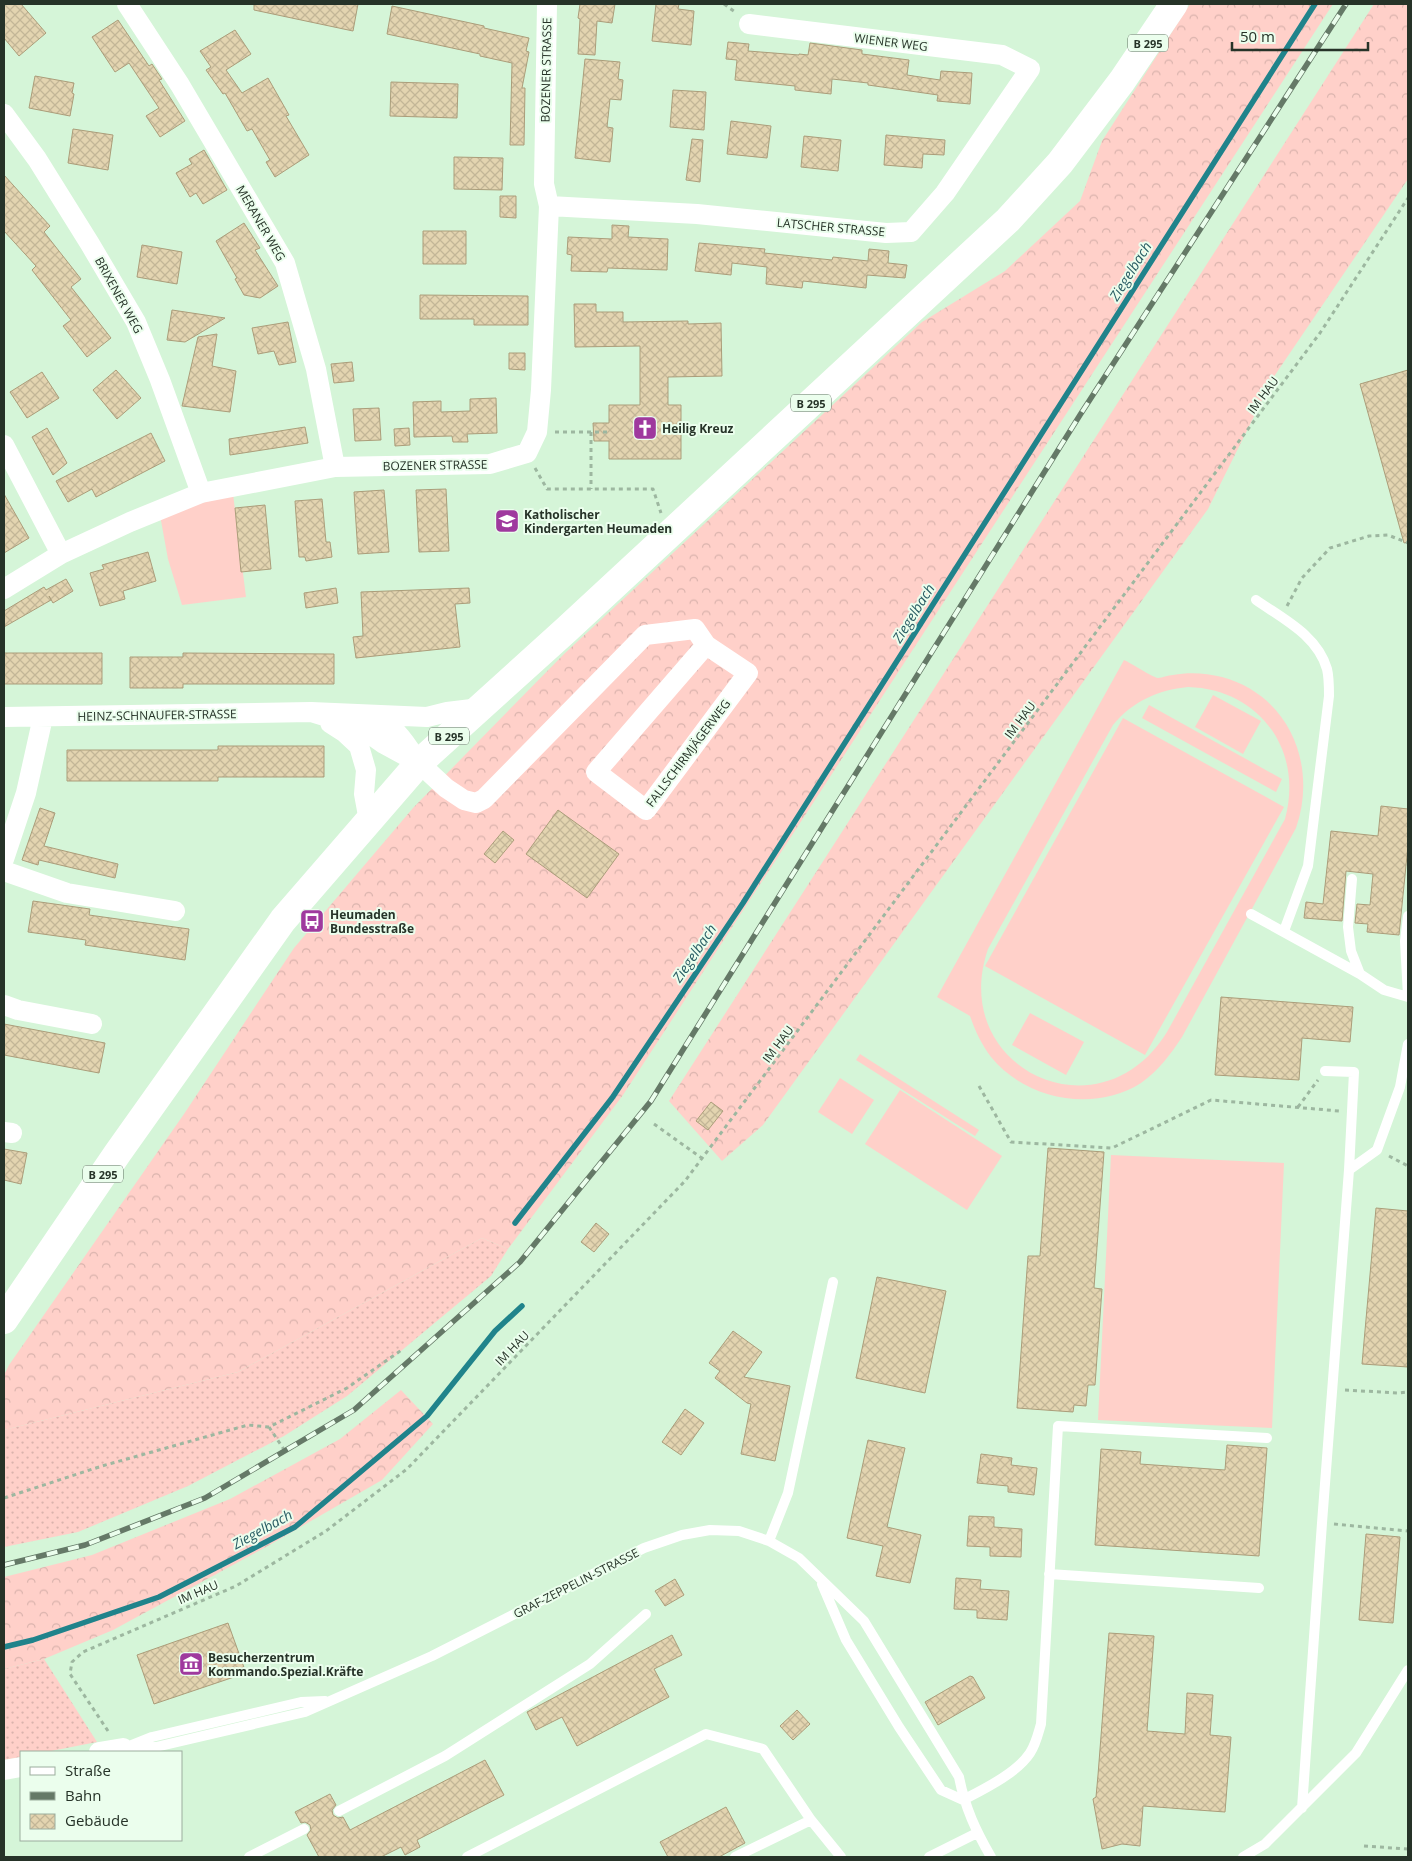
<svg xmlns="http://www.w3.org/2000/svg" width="1412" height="1861" viewBox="0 0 1412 1861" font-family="'Open Sans',sans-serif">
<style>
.grass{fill:#ffd0c9;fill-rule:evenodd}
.forest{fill:url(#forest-crowns)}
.garden{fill:url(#garden-dots)}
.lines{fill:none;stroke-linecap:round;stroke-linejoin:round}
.stream{stroke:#20838b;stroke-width:5.5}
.building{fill:url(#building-cross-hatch);stroke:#ab9d7a}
.path{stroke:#9db7a0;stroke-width:3;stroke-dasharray:4 4;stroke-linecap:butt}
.service{stroke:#fff;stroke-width:10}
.minor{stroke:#fff;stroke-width:20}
.primary{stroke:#fff;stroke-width:28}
.rail-casing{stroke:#657967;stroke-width:5.5}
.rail{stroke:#ebfeed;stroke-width:4;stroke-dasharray:11;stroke-linecap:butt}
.labels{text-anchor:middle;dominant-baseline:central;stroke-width:4;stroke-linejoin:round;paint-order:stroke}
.shield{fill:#ebfeed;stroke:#617063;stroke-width:1}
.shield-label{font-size:11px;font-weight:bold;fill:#263328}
.street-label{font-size:12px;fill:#263328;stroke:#ebfeed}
.poi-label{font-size:12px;font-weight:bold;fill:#263328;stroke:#ebfeed;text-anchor:start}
.water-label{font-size:14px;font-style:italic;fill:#295c63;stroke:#ebfeed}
</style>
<defs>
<pattern id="forest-crowns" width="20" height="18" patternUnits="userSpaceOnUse" patternTransform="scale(1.25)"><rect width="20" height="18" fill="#ffd0c9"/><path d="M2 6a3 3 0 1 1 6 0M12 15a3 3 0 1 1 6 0" fill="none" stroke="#dab3ad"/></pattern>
<pattern id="garden-dots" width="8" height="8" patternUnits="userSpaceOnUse" patternTransform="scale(1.25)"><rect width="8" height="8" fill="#ffd0c9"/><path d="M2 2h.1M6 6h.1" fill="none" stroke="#dab3ad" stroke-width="1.8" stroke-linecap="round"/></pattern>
<pattern id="building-cross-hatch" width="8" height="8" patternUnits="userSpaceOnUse" patternTransform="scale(1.25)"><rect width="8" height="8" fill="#e3d4b0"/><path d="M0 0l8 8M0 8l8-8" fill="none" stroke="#c3b697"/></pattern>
</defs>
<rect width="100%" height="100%" fill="#d5f5d8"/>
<path class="grass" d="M 233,494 L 246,597 L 182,605 L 168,559 L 160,515 Z
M 1124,660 C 1131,663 1152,677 1158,678 C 1162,678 1168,675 1173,675 C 1189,672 1206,673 1222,677 C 1289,695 1318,765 1296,828 L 1182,1037 C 1171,1054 1158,1071 1141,1083 C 1094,1113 1026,1100 991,1057 C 982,1045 975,1031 970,1016 L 937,997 ZM 1188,687 C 1259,689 1304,750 1285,819 L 1167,1032 C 1100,1141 947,1068 988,949 L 1113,725 C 1133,701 1158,690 1188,687 Z
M 1213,695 L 1261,721 L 1243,754 L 1195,727 Z
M 1149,705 L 1282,779 L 1276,792 L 1142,718 Z
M 1123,718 L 1284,807 L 1145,1055 L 985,966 Z
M 1030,1013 L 1084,1042 L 1066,1075 L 1012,1045 Z
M 860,1054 L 979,1130 L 975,1136 L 856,1060 Z
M 840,1078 L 874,1100 L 852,1134 L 818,1112 Z
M 900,1090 L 1002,1156 L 967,1210 L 865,1144 Z
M 1111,1155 L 1284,1163 L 1272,1428 L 1098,1420 Z"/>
<path class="forest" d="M 1190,4 L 1333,4 L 623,1095 L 508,1249 L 482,1238 L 238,1372 L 4,1430 L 4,1375 L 9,1365 L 184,1114 L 294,948 L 413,808 L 564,654 L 922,322 L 1005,271 L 1080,201 L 1102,141 Z
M 1374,4 L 1408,4 L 1408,179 L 1273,378 L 1208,509 L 763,1125 L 722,1161 L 669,1101 Z
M 401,1390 L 433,1424 L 382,1480 L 266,1547 L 113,1630 L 44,1659 L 4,1669 L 4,1577 L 92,1555 L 230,1499 L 340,1439 Z"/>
<path class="garden" d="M 482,1238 L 508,1249 L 491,1276 L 347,1396 L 284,1436 L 188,1486 L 78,1532 L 4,1547 L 4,1430 L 238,1372 Z
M 44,1659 L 97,1742 L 46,1752 L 21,1752 L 21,1757 L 4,1760 L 4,1669 Z"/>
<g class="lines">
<path class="stream" d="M 515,1223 L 612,1098 L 743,903 L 1315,4
M 4,1647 L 33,1640 L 159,1597 L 295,1527 L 427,1416 L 495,1331 L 522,1306"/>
</g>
<path class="building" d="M 4,4 L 21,4 L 46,33 L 19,56 L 4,38 Z
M 254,4 L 358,4 L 353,31 L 254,10 Z
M 580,4 L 615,4 L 612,23 L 597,21 L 595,55 L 578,54 L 580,19 L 578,18 Z
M 656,4 L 679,4 L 678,9 L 694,11 L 691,45 L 652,41 Z
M 392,6 L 484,26 L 484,28 L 529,38 L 526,51 L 529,52 L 522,88 L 525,88 L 524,145 L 510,145 L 512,63 L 480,56 L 480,54 L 387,34 Z
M 118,20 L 149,66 L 152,64 L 162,79 L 159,80 L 185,121 L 160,137 L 146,116 L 159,108 L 129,63 L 115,72 L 92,37 Z
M 235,30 L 251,54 L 226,70 L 242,93 L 268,78 L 289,115 L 286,116 L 309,155 L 275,177 L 266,162 L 270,160 L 252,129 L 247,131 L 225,93 L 223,94 L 206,70 L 211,67 L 200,51 Z
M 728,42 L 749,44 L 748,51 L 799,55 L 799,54 L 808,55 L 810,43 L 862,50 L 862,54 L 909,60 L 907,75 L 940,80 L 941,71 L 972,73 L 970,104 L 937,101 L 938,95 L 868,85 L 868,83 L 832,79 L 831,94 L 795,90 L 795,86 L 735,80 L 737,60 L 726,59 Z
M 585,59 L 620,62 L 618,79 L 623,80 L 621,100 L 610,99 L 607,127 L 613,128 L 610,162 L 575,158 Z
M 35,76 L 74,83 L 72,93 L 74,94 L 70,116 L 29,108 Z
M 391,82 L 458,84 L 457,118 L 390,116 Z
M 673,90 L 706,92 L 704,130 L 670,127 Z
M 731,121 L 771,126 L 767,158 L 727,154 Z
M 73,129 L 113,135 L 108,170 L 68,163 Z
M 886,135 L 945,140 L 944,155 L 923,154 L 922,168 L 884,165 Z
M 804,136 L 841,140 L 838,171 L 801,167 Z
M 692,139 L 703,140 L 700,182 L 686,180 Z
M 204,150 L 227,190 L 203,204 L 196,193 L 190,197 L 176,173 L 192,164 L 189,159 Z
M 454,157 L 503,158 L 502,190 L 454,189 Z
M 4,175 L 50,226 L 44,232 L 81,279 L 71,287 L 111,338 L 87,357 L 63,326 L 71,320 L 32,270 L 36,266 L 4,231 Z
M 500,196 L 516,196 L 516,218 L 500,217 Z
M 244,223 L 260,248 L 255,250 L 278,286 L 260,298 L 244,295 L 235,279 L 237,278 L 216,241 Z
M 612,225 L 629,226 L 628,237 L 668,239 L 667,270 L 608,268 L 607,272 L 571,271 L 572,255 L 567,254 L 568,237 L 612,239 Z
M 423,231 L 466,231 L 466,264 L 423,264 Z
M 699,243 L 765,249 L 764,253 L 832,260 L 833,257 L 868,261 L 869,249 L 889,251 L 888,263 L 907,265 L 905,278 L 867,275 L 866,288 L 803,281 L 802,288 L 766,284 L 767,267 L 732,263 L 731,275 L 695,271 Z
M 142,245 L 182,252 L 177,284 L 137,277 Z
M 420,295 L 528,296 L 528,325 L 474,325 L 474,319 L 420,319 Z
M 574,304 L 596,304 L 596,312 L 623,312 L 623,322 L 688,321 L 688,324 L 721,323 L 722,376 L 668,377 L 668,405 L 681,405 L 681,459 L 609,459 L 609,441 L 594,441 L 593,423 L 609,423 L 609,405 L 640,405 L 640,346 L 575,347 Z
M 172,310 L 225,318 L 185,342 L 167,340 Z
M 288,322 L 296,362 L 279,365 L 274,351 L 258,354 L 252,328 Z
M 217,334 L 212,366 L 236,371 L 230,412 L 182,406 L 198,337 Z
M 509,353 L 525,353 L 525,370 L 509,369 Z
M 352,362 L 354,381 L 334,383 L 331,364 Z
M 116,370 L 141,398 L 117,419 L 93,390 Z
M 1408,370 L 1408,542 L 1404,543 L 1360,384 Z
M 42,372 L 59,398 L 27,418 L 10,392 Z
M 496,398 L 497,433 L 467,434 L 468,442 L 453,442 L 452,436 L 414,437 L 413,402 L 441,401 L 441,412 L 470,411 L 470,399 Z
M 379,408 L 381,440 L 355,441 L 353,409 Z
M 305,427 L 308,443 L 230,455 L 229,439 Z
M 47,428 L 67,463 L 53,475 L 32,437 Z
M 409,428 L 410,445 L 395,446 L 394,429 Z
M 151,433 L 165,461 L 96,497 L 92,489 L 68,502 L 56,481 Z
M 446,489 L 449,551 L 419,552 L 416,490 Z
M 384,490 L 389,552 L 358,554 L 354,492 Z
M 4,494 L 29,538 L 4,553 Z
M 322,499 L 326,542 L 330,542 L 332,557 L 306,561 L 305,557 L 299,557 L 295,501 Z
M 265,505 L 271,569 L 241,572 L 235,508 Z
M 148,552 L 156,581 L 123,591 L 125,599 L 100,606 L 90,573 L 104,569 L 102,565 Z
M 66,579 L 73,591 L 53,603 L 49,596 L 51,600 L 4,627 L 4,611 L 44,587 L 46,590 Z
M 336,588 L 338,603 L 306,608 L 304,593 Z
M 469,588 L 470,603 L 455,604 L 460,647 L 356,658 L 353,637 L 363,636 L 361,592 Z
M 4,653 L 102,653 L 102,684 L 4,684 Z
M 183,653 L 334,654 L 334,684 L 183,684 L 183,688 L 130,688 L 130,657 L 183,657 Z
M 218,746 L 324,746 L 324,777 L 218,777 L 218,781 L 67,781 L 67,750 L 218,750 Z
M 1381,806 L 1408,809 L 1408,846 L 1399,935 L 1367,932 L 1368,924 L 1355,923 L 1357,904 L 1370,905 L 1373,874 L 1346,871 L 1342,921 L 1304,918 L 1306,902 L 1323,904 L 1331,831 L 1378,836 Z
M 40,808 L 55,813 L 44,846 L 118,864 L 115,878 L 39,860 L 38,865 L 22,860 Z
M 558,810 L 619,854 L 587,898 L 526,854 Z
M 503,831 L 514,840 L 495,863 L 484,854 Z
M 33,901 L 90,909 L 89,915 L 189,929 L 185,960 L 85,945 L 86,940 L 28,932 Z
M 1221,997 L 1353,1007 L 1350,1042 L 1302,1038 L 1299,1080 L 1215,1075 Z
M 4,1024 L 105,1043 L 99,1073 L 4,1055 Z
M 711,1102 L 723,1111 L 708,1130 L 696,1121 Z
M 1048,1148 L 1104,1152 L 1094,1288 L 1102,1289 L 1095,1385 L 1088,1385 L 1086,1406 L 1074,1405 L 1073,1412 L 1017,1408 L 1028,1256 L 1040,1256 Z
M 4,1149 L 27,1153 L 21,1184 L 4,1180 Z
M 1376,1208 L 1408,1211 L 1408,1367 L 1362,1364 Z
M 596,1223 L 609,1234 L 594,1252 L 581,1242 Z
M 877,1277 L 946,1291 L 925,1393 L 856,1378 Z
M 733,1331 L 762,1352 L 744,1377 L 790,1386 L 775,1461 L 741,1454 L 751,1404 L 747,1403 L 715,1378 L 720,1371 L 709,1363 Z
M 685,1409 L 704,1423 L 681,1455 L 662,1442 Z
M 868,1440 L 905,1448 L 887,1527 L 921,1535 L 910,1583 L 876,1576 L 883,1546 L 847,1538 Z
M 1227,1445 L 1267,1448 L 1259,1556 L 1095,1545 L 1101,1449 L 1141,1452 L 1140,1464 L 1225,1470 Z
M 981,1454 L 1012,1458 L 1011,1465 L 1037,1468 L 1034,1495 L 1008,1492 L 1008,1486 L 977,1483 Z
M 969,1516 L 994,1517 L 994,1527 L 1022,1529 L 1021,1557 L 990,1556 L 990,1547 L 967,1546 Z
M 1366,1534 L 1400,1537 L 1393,1623 L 1359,1620 Z
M 956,1578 L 981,1580 L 980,1589 L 1009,1591 L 1007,1620 L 977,1618 L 977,1610 L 954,1609 Z
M 675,1579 L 684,1595 L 665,1606 L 655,1591 Z
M 228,1623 L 246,1673 L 154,1704 L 137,1655 Z
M 1109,1633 L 1154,1636 L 1147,1731 L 1185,1734 L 1187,1693 L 1213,1695 L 1210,1735 L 1231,1737 L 1225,1812 L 1143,1806 L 1140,1846 L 1122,1844 L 1102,1849 L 1093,1799 L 1096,1797 L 1098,1775 Z
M 672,1635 L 682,1655 L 654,1669 L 669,1697 L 577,1746 L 562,1717 L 536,1730 L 527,1712 Z
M 970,1676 L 973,1677 L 985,1698 L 938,1725 L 925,1702 Z
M 797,1710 L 810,1724 L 793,1740 L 780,1726 Z
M 485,1760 L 504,1795 L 417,1840 L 420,1847 L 405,1855 L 401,1847 L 381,1857 L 319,1857 L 307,1835 L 311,1830 L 310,1825 L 305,1822 L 301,1823 L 295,1812 L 330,1794 L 336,1805 L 332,1810 L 333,1815 L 338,1818 L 343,1817 L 350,1830 Z
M 726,1807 L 745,1843 L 719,1857 L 668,1857 L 660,1842 Z"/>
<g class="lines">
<path class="path" d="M 724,4 L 735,12
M 555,432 L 609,432
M 591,432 L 591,489
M 535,468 L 547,489 L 653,489 L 661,513
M 1287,606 L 1302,578 L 1330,548 L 1369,536 L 1388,535 L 1408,543
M 979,1086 L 1011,1142 L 1112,1148 L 1211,1100 L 1339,1111
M 1298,1107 L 1318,1080
M 654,1124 L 703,1159
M 1389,1156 L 1408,1166
M 1345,1390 L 1398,1393 L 1408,1392
M 269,1427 L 285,1451
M 4,1498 L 102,1466 L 248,1425 L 269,1427 L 347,1388 L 403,1349
M 1334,1524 L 1408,1531
M 108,1731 L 70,1674 L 72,1662 L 83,1652 L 236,1586 L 326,1531 L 407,1469 L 685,1181 L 1320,333 L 1408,198
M 1364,1846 L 1408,1849"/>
<path class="service" d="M 1256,600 C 1283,619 1317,635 1327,669 C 1329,677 1329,687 1329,696 L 1308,866 L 1284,931
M 1352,879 L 1348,927 L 1351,951 L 1360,974 L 1384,990 L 1408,997
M 1251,914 L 1360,974
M 1408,916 L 1405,941 L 1408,996
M 1325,1071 L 1354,1072 L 1349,1170
M 769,1541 L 788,1493 L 833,1282
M 1049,1574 L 1259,1588
M 822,1584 L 846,1640 L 899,1727 L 941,1790 L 963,1800
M 132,1745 L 152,1737 L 301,1702 L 325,1701
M 123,1748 L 156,1747 L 305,1712 L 432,1656 L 644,1548 L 682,1535 L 710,1530 L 739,1531 L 769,1541 L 799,1558 L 864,1621 L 959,1777 C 965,1808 976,1831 991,1857
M 963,1800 C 984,1789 1017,1773 1030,1753 C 1036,1744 1038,1734 1041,1724 L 1058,1426 L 1267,1438
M 1302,1808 L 1322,1523 L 1349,1170 L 1377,1150 L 1400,1087 L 1408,1044
M 339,1811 L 445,1756 L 590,1664 L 646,1614
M 249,1857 L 304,1829
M 467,1857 L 706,1734 L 763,1749 L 811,1820 L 841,1857
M 735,1857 L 811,1820
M 929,1857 L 977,1833
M 1243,1857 L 1265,1844 L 1356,1753 L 1408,1670"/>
<path class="minor" d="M 127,4 L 180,85 L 285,263 L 316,369 L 335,467
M 4,114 L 37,159 L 90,244 L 136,322 L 160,380 L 201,493
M 549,206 L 697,214 L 886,233 L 911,232 L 945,193 L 1030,69 L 1002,55 L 749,24
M 4,445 L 61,554
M 4,589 L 61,554 L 130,522 L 201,493 L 335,467 L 490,464 L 527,453 L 537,432 L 541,390 L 549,206 L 544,184 L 547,4
M 311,712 L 360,727 L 384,744 L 419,763 L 446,788 L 464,800 L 476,803 L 484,799 L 645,635 L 695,629 L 706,645 L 748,673 L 646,810 L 596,772 L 706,645
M 372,716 C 397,728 403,739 418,762
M 4,717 L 311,712 L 427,717 L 447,712 L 480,708
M 330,723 L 344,732 L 359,746 L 366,770 L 364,794 L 369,821
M 4,859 L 26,793 L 43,717
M 4,871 L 67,893 L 175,911
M 4,1005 L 18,1010 L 92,1024
M 4,1132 L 12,1133
M 99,1752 L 123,1748
M 4,1770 L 21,1767"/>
<path class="primary" d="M 4,1320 L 117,1154 L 283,920 L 419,763 L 566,630 L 1008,220 L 1060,163 L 1122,81 L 1174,4"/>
<defs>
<path id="rail" d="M 4,1565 L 85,1545 L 205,1498 L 354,1410 L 520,1262 L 651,1101 L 1080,415 L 1346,4"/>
</defs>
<use href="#rail" class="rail-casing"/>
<use href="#rail" class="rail"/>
</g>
<defs>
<symbol id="church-square" viewBox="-11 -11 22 22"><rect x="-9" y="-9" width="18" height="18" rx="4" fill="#9f399e" stroke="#ebfeed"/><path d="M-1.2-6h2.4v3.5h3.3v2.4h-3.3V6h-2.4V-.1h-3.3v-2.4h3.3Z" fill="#fff"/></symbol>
<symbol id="school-square" viewBox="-11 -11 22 22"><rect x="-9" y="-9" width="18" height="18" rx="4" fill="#9f399e" stroke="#ebfeed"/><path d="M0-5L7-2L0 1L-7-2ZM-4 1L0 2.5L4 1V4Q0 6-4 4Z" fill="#fff"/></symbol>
<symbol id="bus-square" viewBox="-11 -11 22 22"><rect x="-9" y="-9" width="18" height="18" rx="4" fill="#9f399e" stroke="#ebfeed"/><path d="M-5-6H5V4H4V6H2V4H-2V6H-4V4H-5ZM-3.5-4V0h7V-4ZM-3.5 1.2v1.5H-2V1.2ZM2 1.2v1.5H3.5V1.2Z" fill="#fff"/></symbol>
<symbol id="museum-square" viewBox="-11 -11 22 22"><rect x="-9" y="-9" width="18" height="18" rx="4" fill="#9f399e" stroke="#ebfeed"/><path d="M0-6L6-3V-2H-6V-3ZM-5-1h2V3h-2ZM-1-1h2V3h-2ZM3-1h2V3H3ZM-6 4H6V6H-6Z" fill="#fff"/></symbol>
</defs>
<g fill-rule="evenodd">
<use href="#church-square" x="631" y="414" width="28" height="28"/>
<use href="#school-square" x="493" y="507" width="28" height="28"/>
<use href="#bus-square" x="298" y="907" width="28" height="28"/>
<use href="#museum-square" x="177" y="1650" width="28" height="28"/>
</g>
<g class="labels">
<g class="shield">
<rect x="1128" y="34.5" width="40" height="17" rx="4"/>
<rect x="791" y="394.5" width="40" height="17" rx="4"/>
<rect x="429" y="727.5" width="40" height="17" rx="4"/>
<rect x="83" y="1165.5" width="40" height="17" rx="4"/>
</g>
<g class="shield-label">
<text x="1148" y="43">B 295</text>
<text x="811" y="403">B 295</text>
<text x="449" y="736">B 295</text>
<text x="103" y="1174">B 295</text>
</g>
<g class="street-label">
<text transform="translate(891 42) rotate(7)">WIENER WEG</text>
<text transform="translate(546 70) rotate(-89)">BOZENER STRASSE</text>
<text transform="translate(261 223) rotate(60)">MERANER WEG</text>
<text transform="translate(831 227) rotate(5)">LATSCHER STRASSE</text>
<text transform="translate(119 295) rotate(61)">BRIXENER WEG</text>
<text transform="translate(1263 395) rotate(-53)">IM HAU</text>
<text transform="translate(435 465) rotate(-1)">BOZENER STRASSE</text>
<text transform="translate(157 715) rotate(-1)">HEINZ-SCHNAUFER-STRASSE</text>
<text transform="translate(1020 720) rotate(-53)">IM HAU</text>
<text transform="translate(688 753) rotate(-53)">FALLSCHIRMJÄGERWEG</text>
<text transform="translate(778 1044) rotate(-53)">IM HAU</text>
<text transform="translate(512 1348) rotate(-46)">IM HAU</text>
<text transform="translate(576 1583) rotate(-27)">GRAF-ZEPPELIN-STRASSE</text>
<text transform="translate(198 1592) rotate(-23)">IM HAU</text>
</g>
<g class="poi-label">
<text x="662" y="428">Heilig Kreuz</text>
<text x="524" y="514">Katholischer<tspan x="524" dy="14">Kindergarten Heumaden</tspan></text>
<text x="330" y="914">Heumaden<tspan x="330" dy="14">Bundesstraße</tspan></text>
<text x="208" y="1657">Besucherzentrum<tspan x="208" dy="14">Kommando.Spezial.Kräfte</tspan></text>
</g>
<g class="water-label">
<text transform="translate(1130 271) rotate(-58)">Ziegelbach</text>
<text transform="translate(913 613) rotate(-58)">Ziegelbach</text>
<text transform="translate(694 953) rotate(-56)">Ziegelbach</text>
<text transform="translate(262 1529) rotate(-29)">Ziegelbach</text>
</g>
</g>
<rect width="1412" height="1861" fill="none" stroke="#263328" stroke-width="10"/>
<rect x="20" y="1751" width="162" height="90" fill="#ebfeed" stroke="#9cad9e"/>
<rect x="30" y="1767" width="25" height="8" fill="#ffffff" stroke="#9cad9e"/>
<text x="65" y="1776" font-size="15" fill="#263328">Straße</text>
<rect x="30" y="1792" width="25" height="8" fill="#657967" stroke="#9cad9e"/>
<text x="65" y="1801" font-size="15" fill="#263328">Bahn</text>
<rect x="30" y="1814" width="25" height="15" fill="url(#building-cross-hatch)" stroke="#9cad9e"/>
<text x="65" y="1826" font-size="15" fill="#263328">Gebäude</text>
<path d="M1232 42v8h136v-8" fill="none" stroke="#263328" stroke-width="2.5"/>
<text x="1240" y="42" font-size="15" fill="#263328" stroke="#ebfeed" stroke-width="4" paint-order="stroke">50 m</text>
</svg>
